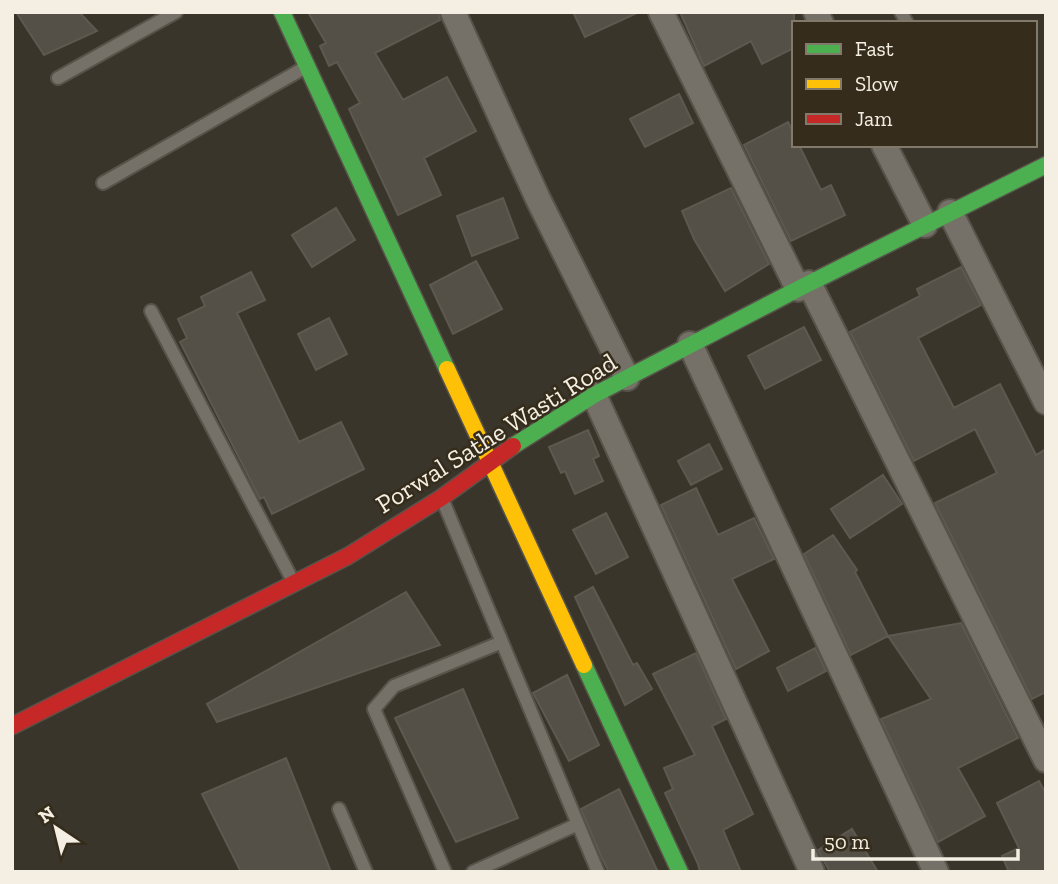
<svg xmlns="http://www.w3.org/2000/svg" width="1058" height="884" viewBox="0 0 1058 884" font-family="'Zilla Slab',serif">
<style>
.building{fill:#545048;stroke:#5d5950;stroke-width:2}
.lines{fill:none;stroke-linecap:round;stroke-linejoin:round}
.lane-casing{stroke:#57534a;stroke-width:16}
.street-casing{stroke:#57534a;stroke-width:28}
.fast-casing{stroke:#57534a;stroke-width:19}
.slow-casing{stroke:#57534a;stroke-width:19}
.jam-casing{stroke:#57534a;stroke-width:19}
.lane{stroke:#757068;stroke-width:12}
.street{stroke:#757068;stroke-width:24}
.fast{stroke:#4caf50;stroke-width:16}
.slow{stroke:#ffc107;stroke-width:16}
.jam{stroke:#c62828;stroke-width:16}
.labels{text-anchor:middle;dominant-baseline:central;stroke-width:5;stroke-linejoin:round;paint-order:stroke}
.street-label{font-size:26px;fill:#f4eee3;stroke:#352c1b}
</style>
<rect width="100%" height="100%" fill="#3a352b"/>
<path class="building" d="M 16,12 L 79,12 L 97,31 L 44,55 Z
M 308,12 L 438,12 L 440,20 L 375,53 L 403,100 L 447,77 L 476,131 L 424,158 L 441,195 L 398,215 L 349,109 L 360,103 L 337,62 L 329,66 L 320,46 L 326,43 Z
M 573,12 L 639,12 L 585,37 Z
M 680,12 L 794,12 L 794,48 L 762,64 L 751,41 L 704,66 Z
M 679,94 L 693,123 L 645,147 L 630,119 Z
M 788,122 L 794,134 L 794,145 L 799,145 L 821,190 L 831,185 L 845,215 L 791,241 L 744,145 Z
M 731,188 L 769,264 L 725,291 L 694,239 L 682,211 Z
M 503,198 L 518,238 L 472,256 L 457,216 Z
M 336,208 L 355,240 L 312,267 L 292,235 Z
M 476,261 L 502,309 L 453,334 L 430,285 Z
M 961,267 L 981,305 L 918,338 L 954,408 L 1000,384 L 1036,455 L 1046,449 L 1046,692 L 1032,699 L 935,503 L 997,473 L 975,429 L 914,461 L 850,332 L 920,296 L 917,289 Z
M 251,272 L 265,300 L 237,313 L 299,442 L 341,422 L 364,469 L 272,514 L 264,497 L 260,499 L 180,342 L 187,338 L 178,319 L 205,306 L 201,297 Z
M 329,318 L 347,354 L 316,370 L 298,334 Z
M 804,327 L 821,360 L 765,389 L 748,356 Z
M 588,430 L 599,456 L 593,459 L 603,481 L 575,494 L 565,471 L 561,473 L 549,447 Z
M 709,444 L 722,469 L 691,485 L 678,461 Z
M 883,475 L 902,504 L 850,538 L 831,509 Z
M 696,488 L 718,535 L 754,518 L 774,559 L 732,579 L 769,651 L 736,669 L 661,505 Z
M 606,513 L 628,557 L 596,574 L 573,530 Z
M 833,535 L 857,570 L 855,572 L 888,636 L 851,655 L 804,554 Z
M 593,587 L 633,665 L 637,663 L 652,689 L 625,705 L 575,597 Z
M 406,592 L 440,645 L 217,722 L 207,704 Z
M 961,623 L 1018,738 L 958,768 L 985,816 L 938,842 L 881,719 L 931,699 L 888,636 Z
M 815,648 L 826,671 L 788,691 L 777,668 Z
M 696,653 L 726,719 L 712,726 L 753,814 L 723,830 L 741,872 L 700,872 L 698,864 L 665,793 L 673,789 L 664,768 L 695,755 L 653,674 Z
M 567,675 L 599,745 L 569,761 L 533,693 Z
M 463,689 L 518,818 L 456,842 L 395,718 Z
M 286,758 L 331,872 L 241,872 L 202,794 Z
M 1039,781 L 1046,794 L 1046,872 L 1009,872 L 1002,856 L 1019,848 L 997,803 Z
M 619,789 L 658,872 L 609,872 L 601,856 L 581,809 Z
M 852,829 L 878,872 L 830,872 L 818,850 Z"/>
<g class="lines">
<defs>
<path id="lane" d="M 901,12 L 907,23
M 58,78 L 176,12
M 103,183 L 304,68
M 151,311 L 294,583
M 443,501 L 598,872
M 339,809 L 366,872
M 445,872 L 374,709 L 394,686 L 502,642
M 473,872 L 578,824"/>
<path id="street" d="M 453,12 L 538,199 L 627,378
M 661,12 L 798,289
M 816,12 L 821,23
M 884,145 L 925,225
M 950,212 L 1046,402
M 809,283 L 1046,760
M 690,344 L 936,872
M 594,395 L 812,872"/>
<path id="fast" d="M 282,12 L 447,369
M 513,446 L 594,395 L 798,289 L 1046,165
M 584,665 L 680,872"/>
<path id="slow" d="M 447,369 L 584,665"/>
<path id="jam" d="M 12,726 L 348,556 L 441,498 L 513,446"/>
</defs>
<use href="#lane" class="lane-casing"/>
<use href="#street" class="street-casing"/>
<use href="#fast" class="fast-casing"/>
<use href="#slow" class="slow-casing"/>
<use href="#jam" class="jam-casing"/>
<use href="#lane" class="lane"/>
<use href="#street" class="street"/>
<use href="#fast" class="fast"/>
<use href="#slow" class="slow"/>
<use href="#jam" class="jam"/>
</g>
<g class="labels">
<g class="street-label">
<text transform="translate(496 433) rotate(-32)">Porwal Sathe Wasti Road</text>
</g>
</g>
<rect width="1058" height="884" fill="none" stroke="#f4eee3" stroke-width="28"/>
<rect x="792" y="21" width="245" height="126" fill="#352c1b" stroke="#817a6b" stroke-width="2"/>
<rect x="806" y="44" width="35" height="10" fill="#4caf50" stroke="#817a6b" stroke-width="2"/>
<text x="855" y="56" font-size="21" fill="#f4eee3">Fast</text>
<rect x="806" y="79" width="35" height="10" fill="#ffc107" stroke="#817a6b" stroke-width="2"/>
<text x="855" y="91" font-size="21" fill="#f4eee3">Slow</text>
<rect x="806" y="114" width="35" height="10" fill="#c62828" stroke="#817a6b" stroke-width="2"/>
<text x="855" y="126" font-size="21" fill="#f4eee3">Jam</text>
<g transform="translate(56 828) rotate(325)" stroke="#352c1b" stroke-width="5" paint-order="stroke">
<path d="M0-5L12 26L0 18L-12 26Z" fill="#f4eee3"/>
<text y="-10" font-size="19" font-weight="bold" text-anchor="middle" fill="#f4eee3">N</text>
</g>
<path d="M813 849v10h205v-10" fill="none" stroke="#f4eee3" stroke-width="3.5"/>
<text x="824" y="849" font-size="21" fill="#f4eee3" stroke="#352c1b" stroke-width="5" paint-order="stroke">50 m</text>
</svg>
